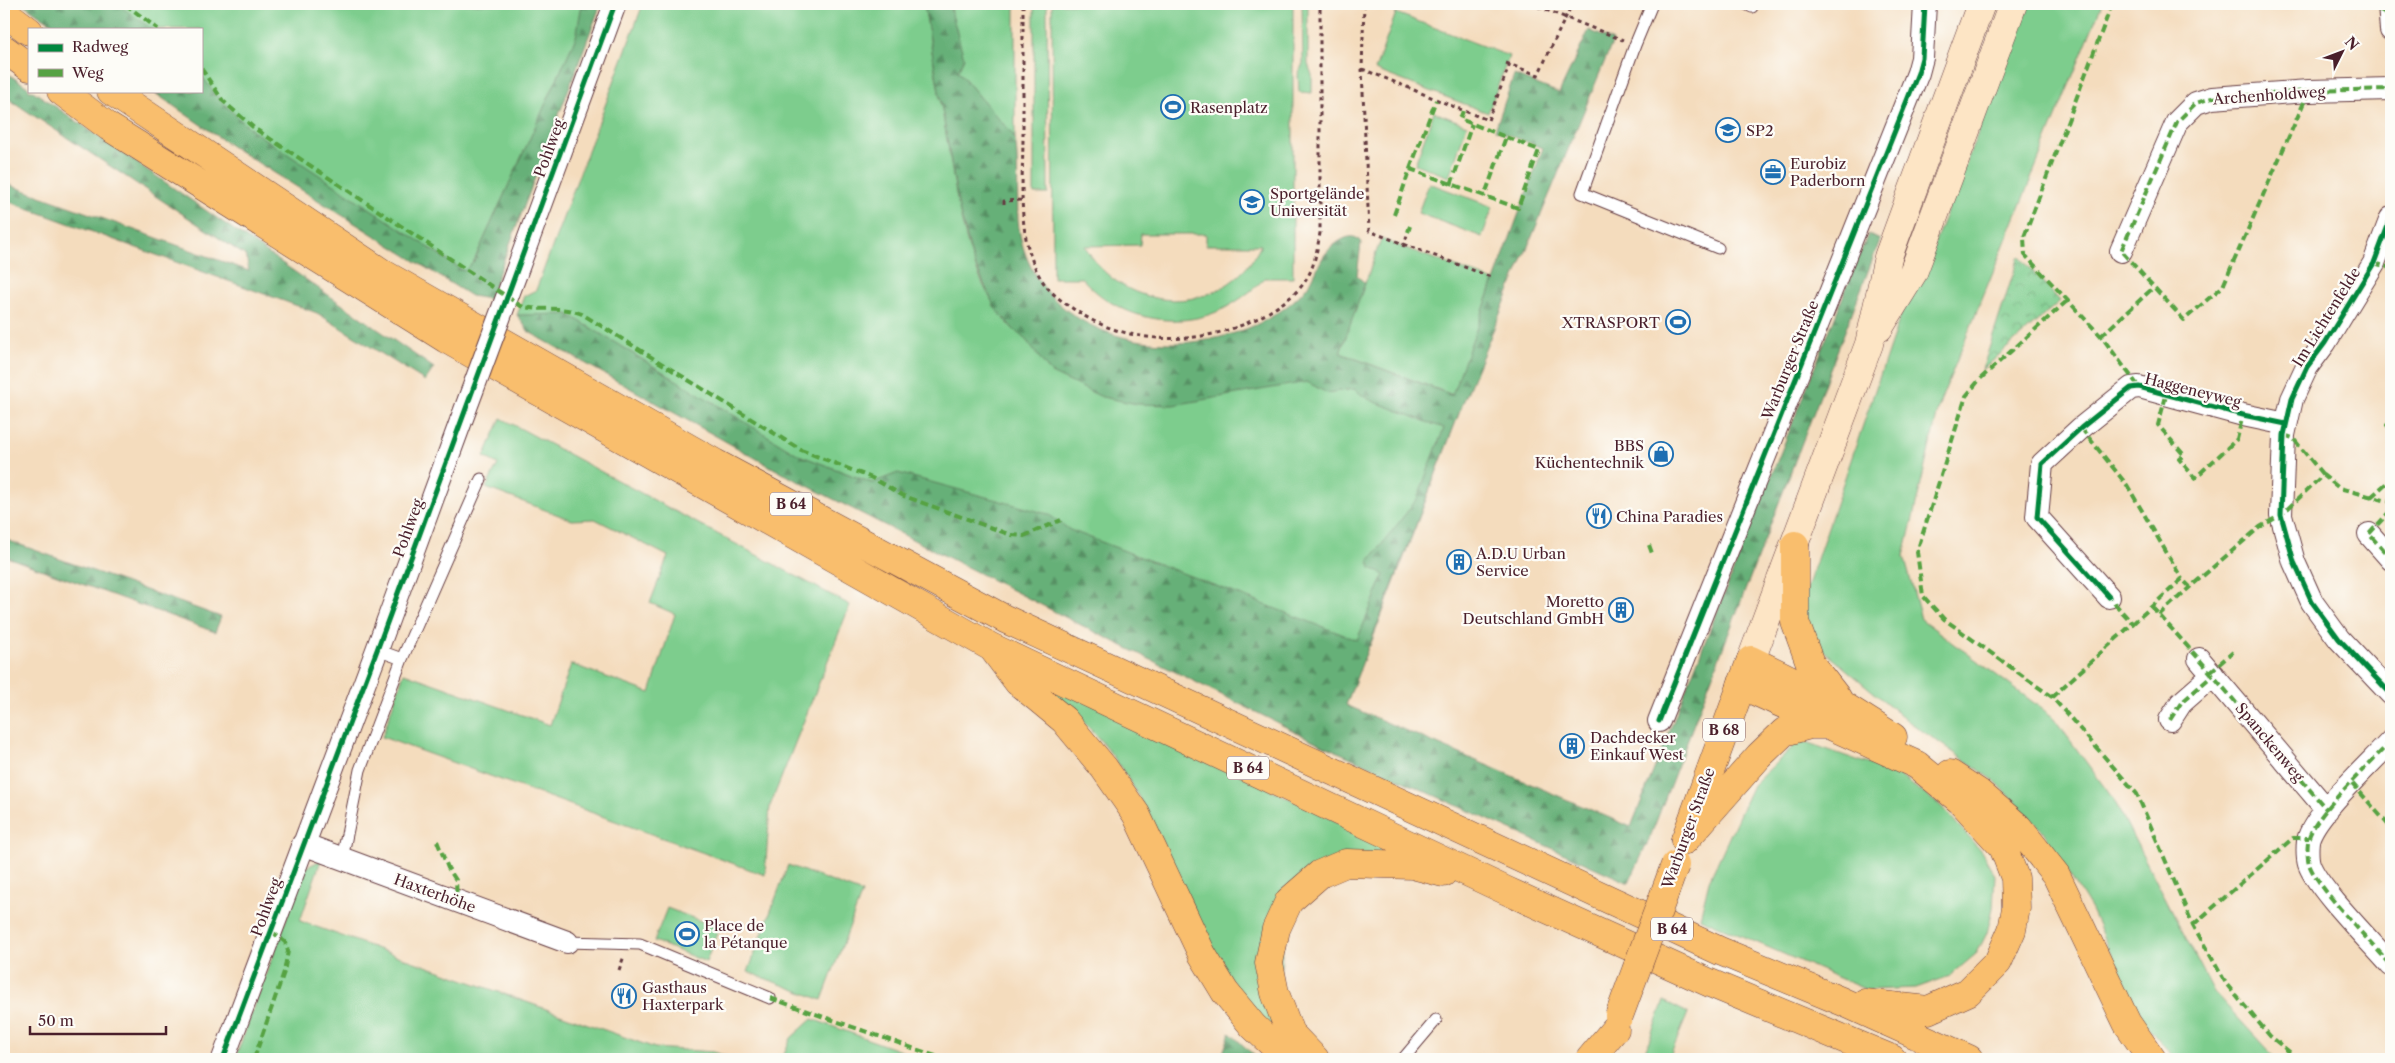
<svg xmlns="http://www.w3.org/2000/svg" width="2395" height="1063" viewBox="0 0 2395 1063" font-family="'Libre Caslon Text',serif">
<style>
.grass{fill:#7dcd8d;stroke:#64765c;fill-rule:evenodd}
.forest{fill:url(#forest-firs);stroke:#586852}
.park{fill:url(#park-crowns);stroke:#64765c}
.lines{fill:none;stroke-linecap:round;stroke-linejoin:round}
.service-casing{stroke:#643b41;stroke-width:13}
.minor-casing{stroke:#643b41;stroke-width:24}
.secondary-casing{stroke:#643b41;stroke-width:29}
.primary-casing{stroke:#643b41;stroke-width:29}
.trunk-casing{stroke:#643b41;stroke-width:29}
.path{stroke:#643b41;stroke-width:3;stroke-dasharray:4 4;stroke-linecap:butt}
.service{stroke:#fff;stroke-width:11}
.minor{stroke:#fff;stroke-width:22}
.secondary{stroke:#fde5c5;stroke-width:28}
.primary{stroke:#f9be6d;stroke-width:28}
.trunk{stroke:#f9be6d;stroke-width:28}
.minor-bridge-casing{stroke:#643b41;stroke-width:24;stroke-linecap:butt}
.primary-bridge-casing{stroke:#643b41;stroke-width:29;stroke-linecap:butt}
.minor-bridge{stroke:#fff;stroke-width:22}
.primary-bridge{stroke:#f9be6d;stroke-width:28}
.quiet{stroke:#56a243;stroke-width:4;stroke-dasharray:8 4;stroke-linecap:butt}
.cycleway-casing{stroke:#fdfcf7;stroke-width:8}
.cycleway{stroke:#00873e;stroke-width:5}
.labels{text-anchor:middle;dominant-baseline:central;stroke-width:4.5;stroke-linejoin:round;paint-order:stroke}
.shield{fill:#fdfcf7;stroke:#806168;stroke-width:1}
.shield-label{font-size:14px;font-weight:bold;fill:#4a1f2b}
.street-label{font-size:15px;fill:#4a1f2b;stroke:#fdfcf7}
.poi-label{font-size:15px;fill:#4a1f2b;stroke:#fdfcf7;text-anchor:start}
</style>
<defs>
<pattern id="forest-firs" width="22" height="20" patternUnits="userSpaceOnUse" patternTransform="scale(1.25)"><rect width="22" height="20" fill="#66b078"/><path d="M5 1l3.5 6h-7zM16 11l3.5 6h-7z" fill="#568f63"/></pattern>
<pattern id="park-crowns" width="20" height="18" patternUnits="userSpaceOnUse" patternTransform="scale(1.25)"><rect width="20" height="18" fill="#7dcd8d"/><path d="M2 6a3 3 0 1 1 6 0M12 15a3 3 0 1 1 6 0" fill="none" stroke="#68a673"/></pattern>
</defs>
<rect width="100%" height="100%" fill="#fdfcf7"/>
<filter id="ink" filterUnits="userSpaceOnUse"><feTurbulence type="fractalNoise" baseFrequency=".02" numOctaves="2"/><feDisplacementMap in="SourceGraphic" scale="10" xChannelSelector="R" yChannelSelector="G"/><feConvolveMatrix kernelMatrix="1 2 1 2 8 2 1 2 1" color-interpolation-filters="sRGB"/></filter>
<filter id="wash" filterUnits="userSpaceOnUse"><feTurbulence type="fractalNoise" baseFrequency=".0096" numOctaves="4" result="noise"/><feDisplacementMap in="SourceGraphic" scale="20" xChannelSelector="R" yChannelSelector="G"/><feGaussianBlur stdDeviation="1.12" result="paint"/><feColorMatrix in="noise" values="0 0 0 0 0 0 0 0 0 0 0 0 0 0 0 0 0 1.4 0 .05"/><feComposite in="paint" operator="in"/></filter>
<g filter="url(#wash)">
<rect width="100%" height="100%" fill="#f4dcbd"/>
<path class="grass" d="M 84,4 L 592,4 L 474,261 L 497,280 L 492,293 L 233,121 L 201,91 L 201,29 L 116,29 Z
M 643,4 L 924,4 C 932,49 939,94 947,139 C 958,205 966,279 1014,330 L 1282,370 L 1463,403 L 1370,646 L 872,483 L 798,455 L 517,315 L 524,296 L 536,290 Z
M 951,4 L 1015,4 L 1015,139 L 958,71 Z
M 1034,4 L 1047,4 L 1048,194 L 1034,194 Z
M 1052,4 L 1293,4 L 1293,278 L 1265,278 C 1253,290 1240,300 1225,308 C 1177,333 1116,318 1082,278 L 1053,278 ZM 1141,234 L 1206,234 L 1206,245 L 1261,245 C 1225,320 1123,316 1085,246 L 1140,245 Z
M 1302,4 L 1308,4 L 1308,64 L 1312,75 L 1312,93 L 1299,92 L 1298,75 L 1303,63 Z
M 2029,4 L 2102,4 L 1940,402 L 1904,556 L 1921,619 L 2053,717 L 2114,800 L 2214,992 L 2276,1059 L 2175,1059 L 2139,1016 L 2091,910 L 2043,831 L 1995,781 L 1908,721 L 1823,650 L 1801,626 L 1805,594 L 1909,291 L 1921,277 Z
M 1396,13 L 1509,56 L 1488,113 L 1375,70 Z
M 1434,112 L 1467,125 L 1449,177 L 1415,164 Z
M 1429,183 L 1493,207 L 1482,237 L 1418,213 Z
M 1381,239 L 1494,281 L 1453,395 L 1340,353 Z
M 501,418 L 850,605 L 770,806 L 765,875 L 382,737 L 404,673 L 550,725 L 571,664 L 650,693 L 675,614 L 650,603 L 668,556 L 595,519 L 572,520 L 486,488 L 498,464 L 484,457 Z
M 1034,675 L 1396,850 L 1286,895 L 1277,1037 C 1262,1018 1242,999 1230,978 C 1187,907 1162,827 1115,759 C 1093,728 1062,701 1034,675 Z
M 1800,740 L 1897,774 L 1941,806 L 1981,851 L 1995,875 L 1993,908 L 1987,933 L 1977,953 L 1950,976 L 1916,988 L 1867,990 L 1700,918 L 1709,881 L 1753,785 Z
M 321,860 L 300,921 L 655,1048 L 714,1052 L 734,1059 L 235,1059 L 305,868 Z
M 788,865 L 862,893 L 822,1000 L 748,972 Z
M 667,908 L 719,928 L 706,962 L 654,941 Z
M 1664,1001 L 1688,1013 L 1669,1059 L 1642,1059 Z
M 812,1019 L 923,1059 L 782,1059 L 791,1038 Z"/>
<path class="forest" d="M 23,4 L 117,4 L 152,29 L 60,29 Z
M 582,4 L 601,4 L 489,299 L 471,296 L 233,147 L 152,91 L 201,91 L 201,75 C 218,98 234,116 256,133 L 464,271 L 474,261 L 576,37 Z
M 924,4 L 951,4 L 950,7 L 964,58 L 958,71 C 971,86 984,102 997,117 C 1003,124 1010,130 1014,137 C 1019,145 1017,207 1018,220 C 1025,300 1095,343 1170,343 C 1217,344 1280,324 1309,284 C 1318,271 1320,256 1333,246 C 1341,239 1355,231 1361,243 L 1357,276 L 1365,283 L 1340,353 L 1452,395 L 1543,148 L 1495,130 L 1514,75 L 1559,93 L 1589,30 L 1613,41 L 1463,403 L 1346,705 L 1631,827 L 1868,234 L 1880,240 L 1651,835 L 1629,883 L 1318,743 L 1065,617 L 784,474 L 529,332 L 517,315 L 568,314 L 799,455 L 872,483 L 898,473 L 1048,514 L 1070,530 L 1357,640 L 1384,575 L 1371,568 L 1369,561 L 1417,499 L 1444,428 C 1427,423 1412,416 1396,410 C 1382,404 1366,401 1355,389 L 1327,393 L 1307,382 L 1173,405 L 1137,404 L 1102,397 L 1051,373 L 1026,340 L 1014,330 L 995,308 L 973,260 L 959,209 Z
M 4,71 L 29,88 L 29,91 L 33,91 L 434,368 L 425,381 L 317,313 L 4,200 L 4,183 L 249,271 L 246,256 L 4,96 Z
M 4,539 L 221,617 L 215,632 L 4,556 Z
M 1230,1033 L 1258,1059 L 1221,1059 Z"/>
<path class="park" d="M 2019,256 L 2060,301 L 1982,370 Z"/>
</g>
<g filter="url(#ink)">
<g class="lines">
<defs>
<path id="service" d="M 1652,4 L 1635,45 L 1582,193 L 1718,248
M 1746,4 L 1752,7
M 377,650 L 402,659 L 481,479
M 342,859 L 360,770 L 402,659
M 567,942 L 640,944 L 770,998
M 1403,1059 L 1436,1020"/>
<path id="minor" d="M 2389,4 L 2391,30
M 2391,218 L 2374,263 L 2325,343 L 2307,367 L 2292,399 L 2284,435 L 2281,515 L 2294,562 L 2312,602 L 2339,639 L 2391,694
M 2121,251 L 2177,122 L 2196,103 L 2212,98 L 2309,91 L 2391,89
M 516,273 L 615,4
M 2369,534 L 2391,559
M 2109,597 L 2037,517 L 2042,464 L 2081,428 L 2131,388 L 2139,387 L 2243,415 L 2286,424
M 2199,659 L 2327,810
M 2170,720 L 2181,703 L 2213,675
M 1659,721 L 1918,73 L 1922,58 L 1925,4
M 2391,741 C 2371,763 2318,811 2309,837 C 2307,843 2307,857 2309,864 C 2317,888 2372,943 2391,965
M 303,844 L 567,942
M 223,1059 L 377,650 L 461,421"/>
<path id="secondary" d="M 1879,328 L 1913,273 L 2013,4
M 1751,660 L 1869,344 L 1888,257 L 1981,4"/>
<path id="primary" d="M 1685,840 L 1750,662"/>
<path id="trunk" d="M 4,12 L 29,31
M 4,49 L 29,67
M 61,91 L 109,127 L 446,339 L 991,647 L 1505,890 L 1710,983 L 1892,1059
M 111,91 L 384,274 L 715,463 L 1005,619 L 1720,951 L 1841,1001 L 1969,1059
M 1795,545 L 1795,622 L 1810,663 L 1838,699
M 994,650 L 1018,682 L 1064,720 L 1104,768 L 1136,814 L 1202,954 L 1225,992 L 1253,1026 L 1288,1059
M 1751,660 L 1844,706 L 1893,737
M 1741,685 L 1917,765 L 1962,802 L 2003,847 L 2015,878 L 2016,908 L 2012,930 L 1998,962 L 1968,992 L 1928,1010 L 1864,1003
M 1950,774 L 1979,793 L 2018,827 L 2056,875 L 2127,1023 L 2152,1059
M 1685,840 L 1759,756 L 1784,732 L 1810,725 L 1832,725
M 1315,1059 L 1290,1033 L 1275,993 L 1269,963 L 1276,929 L 1289,901 L 1320,874 L 1346,863 L 1412,865 L 1443,873
M 1590,1059 L 1615,1029"/>
</defs>
<use href="#service" class="service-casing"/>
<use href="#minor" class="minor-casing"/>
<use href="#secondary" class="secondary-casing"/>
<use href="#primary" class="primary-casing"/>
<use href="#trunk" class="trunk-casing"/>
<path class="path" d="M 1023,4 C 1023,48 1023,92 1023,136 C 1023,182 1016,236 1040,277 C 1048,291 1060,300 1072,308 C 1130,349 1209,347 1269,312 C 1282,304 1298,293 1306,280 C 1315,265 1317,250 1320,233 L 1320,4
M 1364,4 L 1362,69 L 1369,231 L 1491,277
M 1531,4 L 1623,40
M 1506,63 L 1538,75 L 1572,4
M 1362,69 C 1404,85 1445,104 1488,120 L 1510,64
M 1004,204 L 1004,201 L 1023,200
M 1403,247 L 1408,232
M 619,970 L 624,956"/>
<use href="#service" class="service"/>
<use href="#minor" class="minor"/>
<use href="#secondary" class="secondary"/>
<use href="#primary" class="primary"/>
<use href="#trunk" class="trunk"/>
<defs>
<path id="minor-bridge" d="M 461,421 L 516,273"/>
<path id="primary-bridge" d="M 1619,1016 L 1675,865"/>
</defs>
<use href="#minor-bridge" class="minor-bridge-casing"/>
<use href="#primary-bridge" class="primary-bridge-casing"/>
<use href="#minor-bridge" class="minor-bridge"/>
<use href="#primary-bridge" class="primary-bridge"/>
<path class="quiet" d="M 125,4 L 158,29
M 682,4 L 722,6 L 736,4
M 2112,4 L 2024,237 L 2025,255 L 2101,336 L 2139,387
M 2368,4 L 2391,17
M 201,68 L 223,101 L 254,128 L 521,306 C 542,312 560,305 582,314 L 801,450 L 872,478 L 904,496 L 1011,535 L 1024,536 L 1061,520
M 2309,91 L 2223,286 L 2184,320 L 2121,251 L 2177,122 L 2196,103 L 2212,98 L 2309,91 L 2391,89
M 1463,111 L 1460,119 L 1506,137 L 1484,197
M 1410,169 L 1436,100
M 1451,185 L 1472,124
M 1394,215 L 1410,169 L 1518,208 L 1539,150 L 1506,137
M 1408,232 L 1410,226
M 2374,263 L 2391,268
M 2067,301 L 1980,379 L 1966,396 L 1917,552 L 1923,596 L 1944,619 L 2052,697 L 2137,794 L 2193,925 L 2227,985 L 2270,1036 L 2298,1059
M 2101,336 L 2153,288
M 2166,396 L 2158,425 L 2184,455 L 2179,459 L 2195,478 L 2237,439 L 2243,415
M 2391,422 L 2387,425 L 2391,430
M 2081,428 L 2127,485 L 2182,579
M 2284,435 L 2293,438 L 2323,475
M 2371,497 L 2391,479
M 2391,510 L 2369,534 L 2391,559
M 1649,545 L 1653,556
M 2106,594 L 2134,625
M 2152,607 L 2199,659 L 2327,810
M 2159,615 L 2190,587
M 2210,672 L 2233,652
M 2052,697 L 2182,579 L 2190,587 L 2260,527 L 2281,515 L 2323,475 L 2339,488 L 2391,502
M 2170,720 L 2181,703 L 2213,675
M 2391,741 C 2371,763 2318,811 2309,837 C 2307,843 2307,857 2309,864 C 2317,888 2372,943 2391,965
M 2352,783 L 2391,828
M 437,841 L 448,868 L 456,880 L 457,901
M 2193,925 L 2293,838 L 2309,838
M 770,998 L 944,1059
M 254,1059 L 284,972 L 288,951 L 285,942 L 271,931"/>
<defs>
<path id="cycleway" d="M 2391,218 L 2374,263 L 2325,343 L 2307,367 L 2292,399 L 2284,435 L 2281,515 L 2294,562 L 2312,602 L 2339,639 L 2391,694
M 2109,597 L 2037,517 L 2042,464 L 2081,428 L 2131,388 L 2139,387 L 2243,415 L 2286,424
M 1659,721 L 1918,73 L 1922,58 L 1925,4
M 223,1059 L 377,650 L 615,4"/>
</defs>
<use href="#cycleway" class="cycleway-casing"/>
<use href="#cycleway" class="cycleway"/>
</g>
</g>
<defs>
<symbol id="stadium-ring" viewBox="-11 -11 22 22"><circle r="9.5" fill="#fdfcf7" stroke="#1f6fb2" stroke-width="1.5"/><path d="M0-5a6.5 5 0 1 0 0 10a6.5 5 0 1 0 0-10ZM-3.5-1.8h7v3.6h-7Z" fill="#1f6fb2"/></symbol>
<symbol id="university-ring" viewBox="-11 -11 22 22"><circle r="9.5" fill="#fdfcf7" stroke="#1f6fb2" stroke-width="1.5"/><path d="M0-5L7-2L0 1L-7-2ZM-4 1L0 2.5L4 1V4Q0 6-4 4Z" fill="#1f6fb2"/></symbol>
<symbol id="office-ring" viewBox="-11 -11 22 22"><circle r="9.5" fill="#fdfcf7" stroke="#1f6fb2" stroke-width="1.5"/><path d="M-6-3h4V-5.5h4V-3h4V5H-6ZM-1-4.5V-3h2v-1.5ZM-6 0V1H6V0Z" fill="#1f6fb2"/></symbol>
<symbol id="shop-ring" viewBox="-11 -11 22 22"><circle r="9.5" fill="#fdfcf7" stroke="#1f6fb2" stroke-width="1.5"/><path d="M-5-2.5h2.3a2.7 3.5 0 0 1 5.4 0H5L5.5 6h-11ZM-1.5-2.5h3a1.5 2.3 0 0 0-3 0Z" fill="#1f6fb2"/></symbol>
<symbol id="restaurant-ring" viewBox="-11 -11 22 22"><circle r="9.5" fill="#fdfcf7" stroke="#1f6fb2" stroke-width="1.5"/><path d="M-5-6h1v4h1v-4h1v4h1v-4h1v5L-1.5 .5V6h-2V.5L-5-1ZM5-6V6H3V1.5H1.5Q1.5-4 5-6Z" fill="#1f6fb2"/></symbol>
<symbol id="building-ring" viewBox="-11 -11 22 22"><circle r="9.5" fill="#fdfcf7" stroke="#1f6fb2" stroke-width="1.5"/><path d="M-4-6H4V6H1V3H-1V6H-4ZM-2.5-4.3h1.7v1.8h-1.7ZM.8-4.3h1.7v1.8H.8ZM-2.5-1h1.7V.8h-1.7ZM.8-1h1.7V.8H.8Z" fill="#1f6fb2"/></symbol>
</defs>
<g fill-rule="evenodd">
<use href="#stadium-ring" x="1159" y="93" width="28" height="28"/>
<use href="#university-ring" x="1714" y="116" width="28" height="28"/>
<use href="#office-ring" x="1759" y="158" width="28" height="28"/>
<use href="#university-ring" x="1238" y="188" width="28" height="28"/>
<use href="#stadium-ring" x="1664" y="308" width="28" height="28"/>
<use href="#shop-ring" x="1647" y="440" width="28" height="28"/>
<use href="#restaurant-ring" x="1585" y="502" width="28" height="28"/>
<use href="#building-ring" x="1445" y="548" width="28" height="28"/>
<use href="#building-ring" x="1607" y="596" width="28" height="28"/>
<use href="#building-ring" x="1558" y="732" width="28" height="28"/>
<use href="#stadium-ring" x="673" y="920" width="28" height="28"/>
<use href="#restaurant-ring" x="610" y="982" width="28" height="28"/>
</g>
<g class="labels">
<g class="shield">
<rect x="770" y="492.5" width="42" height="23" rx="4"/>
<rect x="1703" y="718.5" width="42" height="23" rx="4"/>
<rect x="1227" y="756.5" width="42" height="23" rx="4"/>
<rect x="1651" y="917.5" width="42" height="23" rx="4"/>
</g>
<g class="shield-label">
<text x="791" y="504">B 64</text>
<text x="1724" y="730">B 68</text>
<text x="1248" y="768">B 64</text>
<text x="1672" y="929">B 64</text>
</g>
<g class="street-label">
<text transform="translate(2269 95) rotate(-4)">Archenholdweg</text>
<text transform="translate(549 148) rotate(-70)">Pohlweg</text>
<text transform="translate(2326 317) rotate(-58)">Im Lichtenfelde</text>
<text transform="translate(1790 360) rotate(-68)">Warburger Straße</text>
<text transform="translate(2193 390) rotate(14)">Haggeneyweg</text>
<text transform="translate(408 528) rotate(-70)">Pohlweg</text>
<text transform="translate(2270 742) rotate(50)">Spanckenweg</text>
<text transform="translate(1688 828) rotate(-70)">Warburger Straße</text>
<text transform="translate(435 893) rotate(20)">Haxterhöhe</text>
<text transform="translate(266 907) rotate(-70)">Pohlweg</text>
</g>
<g class="poi-label">
<text x="1190" y="107">Rasenplatz</text>
<text x="1746" y="130">SP2</text>
<text x="1790" y="163">Eurobiz<tspan x="1790" dy="17">Paderborn</tspan></text>
<text x="1270" y="193">Sportgelände<tspan x="1270" dy="17">Universität</tspan></text>
<text x="1660" y="322" text-anchor="end">XTRASPORT</text>
<text x="1644" y="445" text-anchor="end">BBS<tspan x="1644" dy="17">Küchentechnik</tspan></text>
<text x="1616" y="516">China Paradies</text>
<text x="1476" y="553">A.D.U Urban<tspan x="1476" dy="17">Service</tspan></text>
<text x="1604" y="601" text-anchor="end">Moretto<tspan x="1604" dy="17">Deutschland GmbH</tspan></text>
<text x="1590" y="737">Dachdecker<tspan x="1590" dy="17">Einkauf West</tspan></text>
<text x="704" y="925">Place de<tspan x="704" dy="17">la Pétanque</tspan></text>
<text x="642" y="987">Gasthaus<tspan x="642" dy="17">Haxterpark</tspan></text>
</g>
</g>
<rect width="2395" height="1063" fill="none" stroke="#fdfcf7" stroke-width="20"/>
<rect x="28" y="28" width="175" height="65" fill="#fdfcf7" stroke="#b5a4a5"/>
<rect x="38" y="44" width="25" height="8" fill="#00873e" stroke="#b5a4a5"/>
<text x="72" y="52" font-size="15" fill="#4a1f2b">Radweg</text>
<rect x="38" y="69" width="25" height="8" fill="#56a243" stroke="#b5a4a5"/>
<text x="72" y="78" font-size="15" fill="#4a1f2b">Weg</text>
<g transform="translate(2342 52) rotate(48)" stroke="#fdfcf7" stroke-width="4" paint-order="stroke">
<path d="M0-4L9 19L0 12L-9 19Z" fill="#4a1f2b"/>
<text y="-8" font-size="14" font-weight="bold" text-anchor="middle" fill="#4a1f2b">N</text>
</g>
<path d="M30 1026v8h136v-8" fill="none" stroke="#4a1f2b" stroke-width="2.5"/>
<text x="38" y="1026" font-size="15" fill="#4a1f2b" stroke="#fdfcf7" stroke-width="4" paint-order="stroke">50 m</text>
</svg>
